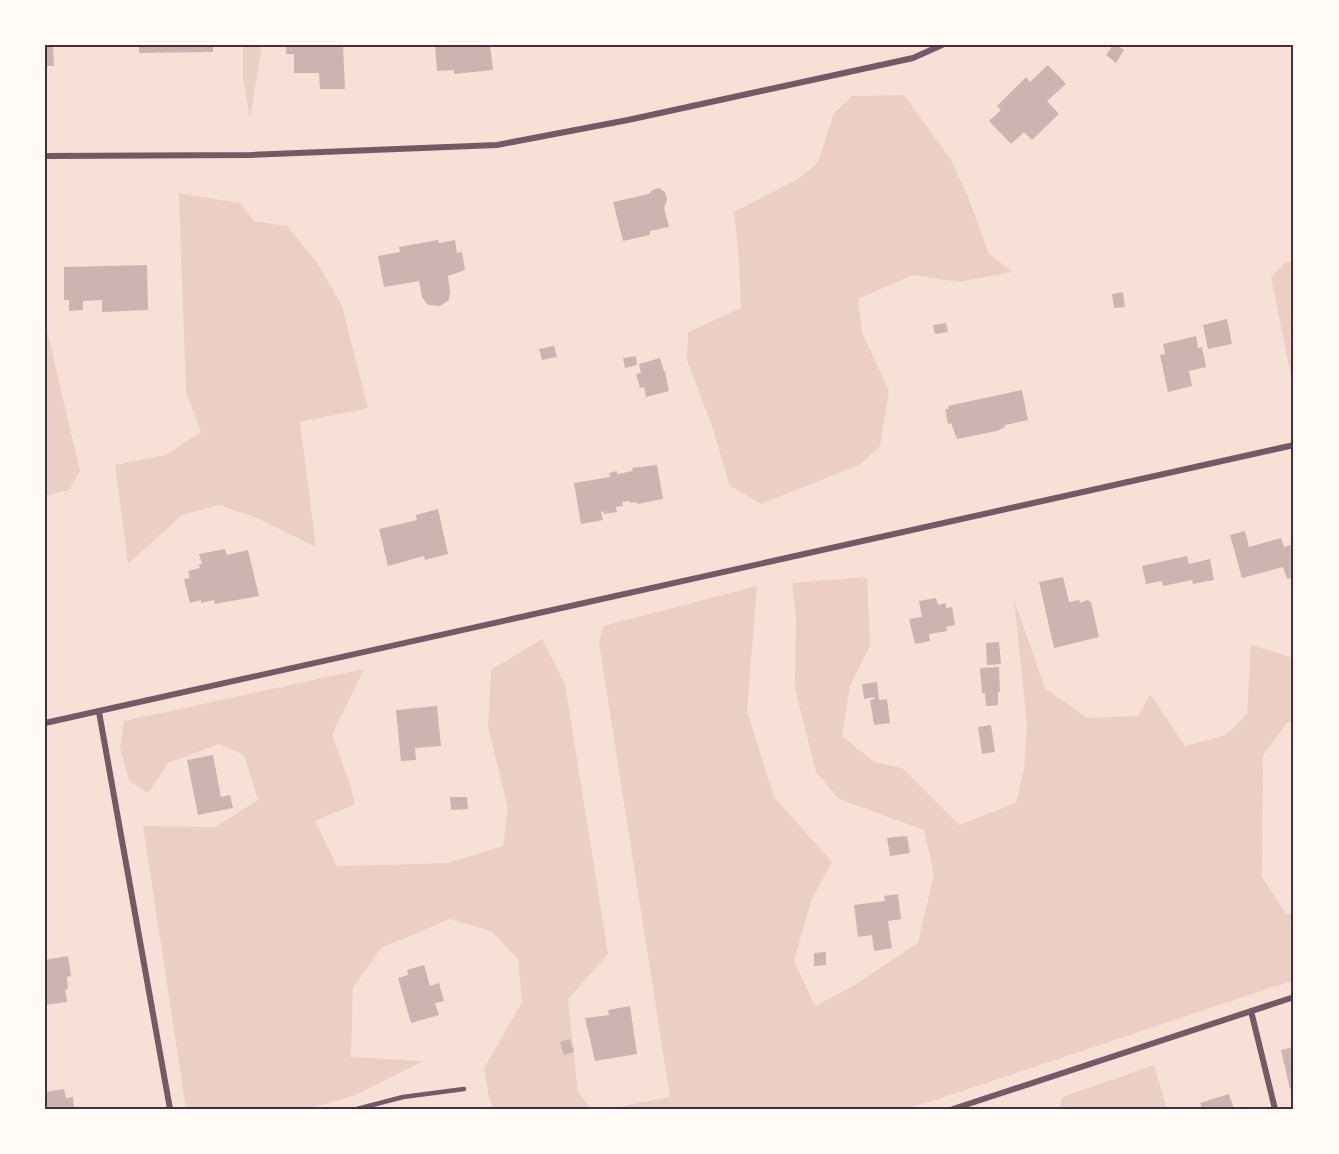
<svg xmlns="http://www.w3.org/2000/svg" width="1339" height="1154" viewBox="0 0 1339 1154" font-family="Signika,sans-serif">
<style>
.green{fill:#ebcfc5}
.building{fill:#ccb4b1}
.lines{fill:none;stroke-linecap:round;stroke-linejoin:round}
.service{stroke:#755966;stroke-width:4.5}
.minor{stroke:#755966;stroke-width:6}
.neatline{fill:none;stroke:#4a2c40;stroke-width:2}
</style>
<rect width="100%" height="100%" fill="#f7e1d7"/>
<path class="green" d="M 243,45 L 262,45 L 250,118 L 243,77 Z
M 904,95 L 950,158 L 969,199 L 989,254 L 1013,272 L 959,282 L 913,275 L 858,299 L 862,332 L 889,391 L 880,446 L 861,464 L 761,504 L 730,486 L 712,426 L 687,360 L 688,332 L 741,308 L 739,259 L 734,212 L 800,178 L 818,162 L 834,113 L 852,96 Z
M 179,193 L 240,203 L 254,221 L 287,226 L 318,264 L 342,306 L 368,408 L 300,422 L 316,547 L 259,519 L 219,505 L 182,515 L 128,564 L 115,465 L 166,455 L 201,432 L 186,392 Z
M 1294,261 L 1294,391 L 1271,277 L 1286,262 Z
M 45,322 L 80,471 L 69,490 L 45,496 Z
M 867,577 L 870,646 L 850,686 L 842,736 L 874,762 L 902,768 L 959,825 L 1016,803 L 1024,769 L 1027,725 L 1014,600 L 1045,688 L 1087,718 L 1138,716 L 1150,694 L 1185,746 L 1226,735 L 1247,714 L 1251,645 L 1294,658 L 1294,721 L 1287,723 L 1263,755 L 1262,877 L 1286,914 L 1294,912 L 1294,980 L 908,1109 L 607,1109 L 670,1097 L 599,643 L 603,626 L 757,586 L 747,711 L 774,797 L 832,862 L 811,901 L 794,961 L 815,1006 L 856,984 L 918,943 L 934,874 L 924,830 L 839,799 L 816,772 L 795,689 L 796,618 L 792,583 Z
M 542,639 L 565,684 L 608,954 L 568,999 L 578,1092 L 592,1109 L 494,1109 L 489,1098 L 484,1068 L 522,1002 L 518,959 L 491,931 L 450,919 L 381,948 L 353,988 L 351,1057 L 423,1061 L 353,1096 L 307,1109 L 186,1109 L 143,826 L 215,827 L 258,800 L 244,755 L 219,744 L 168,763 L 148,793 L 129,781 L 120,747 L 124,721 L 364,669 L 332,735 L 350,784 L 355,804 L 315,821 L 337,866 L 448,863 L 503,846 L 508,808 L 488,727 L 491,670 Z
M 1154,1065 L 1167,1109 L 1060,1109 L 1062,1097 Z"/>
<path class="building" d="M 45,45 L 53,45 L 54,66 L 45,66 Z
M 139,45 L 213,45 L 213,52 L 139,53 Z
M 286,45 L 343,45 L 345,89 L 320,89 L 319,73 L 294,73 L 294,54 L 286,54 Z
M 435,45 L 490,45 L 493,70 L 454,74 L 454,70 L 437,71 Z
M 1113,45 L 1117,45 L 1124,50 L 1116,63 L 1106,55 Z
M 1048,65 L 1066,84 L 1047,101 L 1059,114 L 1032,140 L 1024,132 L 1011,144 L 989,121 L 1001,110 L 997,106 L 1026,77 L 1030,82 Z
M 659,188 L 665,192 L 667,200 L 664,208 L 669,227 L 650,231 L 650,235 L 623,241 L 613,202 L 649,194 L 652,190 Z
M 438,240 L 439,243 L 455,240 L 457,253 L 462,252 L 465,270 L 448,276 L 450,291 L 449,300 L 440,306 L 428,305 L 422,297 L 419,281 L 384,287 L 378,256 L 400,252 L 399,247 Z
M 147,265 L 148,310 L 102,312 L 102,300 L 83,301 L 83,310 L 69,311 L 69,300 L 64,300 L 64,267 Z
M 1123,292 L 1125,307 L 1114,308 L 1112,294 Z
M 1227,319 L 1232,344 L 1208,349 L 1203,325 Z
M 946,323 L 948,332 L 935,334 L 933,325 Z
M 1196,336 L 1198,348 L 1202,347 L 1206,367 L 1189,371 L 1192,386 L 1168,392 L 1160,355 L 1165,354 L 1163,344 Z
M 554,346 L 557,357 L 542,360 L 539,349 Z
M 636,356 L 637,365 L 625,368 L 623,358 Z
M 660,358 L 664,371 L 665,371 L 669,391 L 646,397 L 644,387 L 640,388 L 636,374 L 641,373 L 639,364 Z
M 1022,390 L 1028,420 L 1005,425 L 1005,427 L 997,431 L 957,439 L 951,423 L 948,424 L 945,409 L 949,409 L 948,406 Z
M 657,465 L 663,499 L 637,504 L 637,502 L 630,503 L 630,501 L 622,502 L 623,506 L 616,507 L 617,512 L 604,514 L 603,511 L 601,512 L 603,520 L 581,524 L 574,483 L 610,477 L 609,473 L 617,471 L 617,474 L 633,471 L 632,468 Z
M 438,509 L 448,554 L 425,560 L 424,556 L 388,566 L 379,529 L 417,520 L 416,515 Z
M 1245,531 L 1249,547 L 1281,538 L 1284,547 L 1294,544 L 1294,577 L 1287,579 L 1283,567 L 1242,578 L 1230,535 Z
M 225,549 L 227,555 L 248,550 L 259,596 L 215,604 L 214,600 L 201,603 L 201,600 L 190,603 L 184,579 L 190,578 L 188,571 L 200,568 L 199,564 L 202,564 L 199,554 Z
M 1187,556 L 1189,564 L 1210,559 L 1214,580 L 1193,584 L 1192,580 L 1163,586 L 1162,581 L 1146,584 L 1142,566 Z
M 1063,577 L 1069,602 L 1079,600 L 1080,603 L 1088,600 L 1091,602 L 1099,637 L 1054,648 L 1039,582 Z
M 936,598 L 938,605 L 946,603 L 946,608 L 952,607 L 955,625 L 946,627 L 947,631 L 929,634 L 930,641 L 915,644 L 909,619 L 922,617 L 919,601 Z
M 999,642 L 1001,664 L 987,665 L 986,643 Z
M 999,667 L 1000,692 L 998,692 L 998,705 L 986,706 L 985,693 L 982,693 L 980,668 Z
M 877,682 L 879,700 L 887,699 L 890,723 L 874,725 L 870,700 L 874,699 L 874,697 L 864,699 L 862,684 Z
M 437,706 L 441,746 L 415,748 L 416,760 L 401,761 L 396,710 Z
M 991,725 L 995,752 L 982,754 L 978,727 Z
M 213,755 L 221,797 L 230,795 L 233,808 L 198,815 L 187,760 Z
M 450,797 L 467,797 L 468,809 L 451,810 Z
M 907,836 L 910,853 L 890,856 L 887,838 Z
M 898,894 L 901,919 L 888,921 L 892,948 L 874,951 L 872,935 L 858,937 L 854,905 L 885,901 L 884,896 Z
M 826,952 L 826,965 L 814,966 L 814,953 Z
M 68,956 L 71,976 L 67,977 L 68,989 L 65,990 L 67,1002 L 45,1005 L 45,960 Z
M 424,965 L 430,986 L 439,983 L 444,1001 L 435,1003 L 439,1015 L 411,1023 L 398,978 L 408,975 L 407,970 Z
M 630,1006 L 637,1054 L 595,1061 L 585,1018 L 609,1015 L 608,1010 Z
M 570,1039 L 574,1052 L 564,1055 L 560,1042 Z
M 1294,1047 L 1294,1088 L 1290,1089 L 1281,1050 Z
M 64,1089 L 66,1098 L 73,1097 L 74,1109 L 45,1109 L 45,1092 Z
M 1229,1094 L 1234,1109 L 1202,1109 L 1200,1103 Z"/>
<g class="lines">
<path class="service" d="M 357,1109 L 403,1097 L 464,1089"/>
<path class="minor" d="M 45,156 L 250,155 L 497,145 L 628,120 L 913,58 L 942,45
M 99,712 L 170,1109
M 45,723 L 1294,445
M 1251,1011 L 1275,1109
M 953,1109 L 1294,997"/>
</g>
<rect width="1339" height="1154" fill="none" stroke="#fffaf5" stroke-width="93"/>
<rect x="46" y="46" width="1246" height="1062" class="neatline"/>
</svg>
